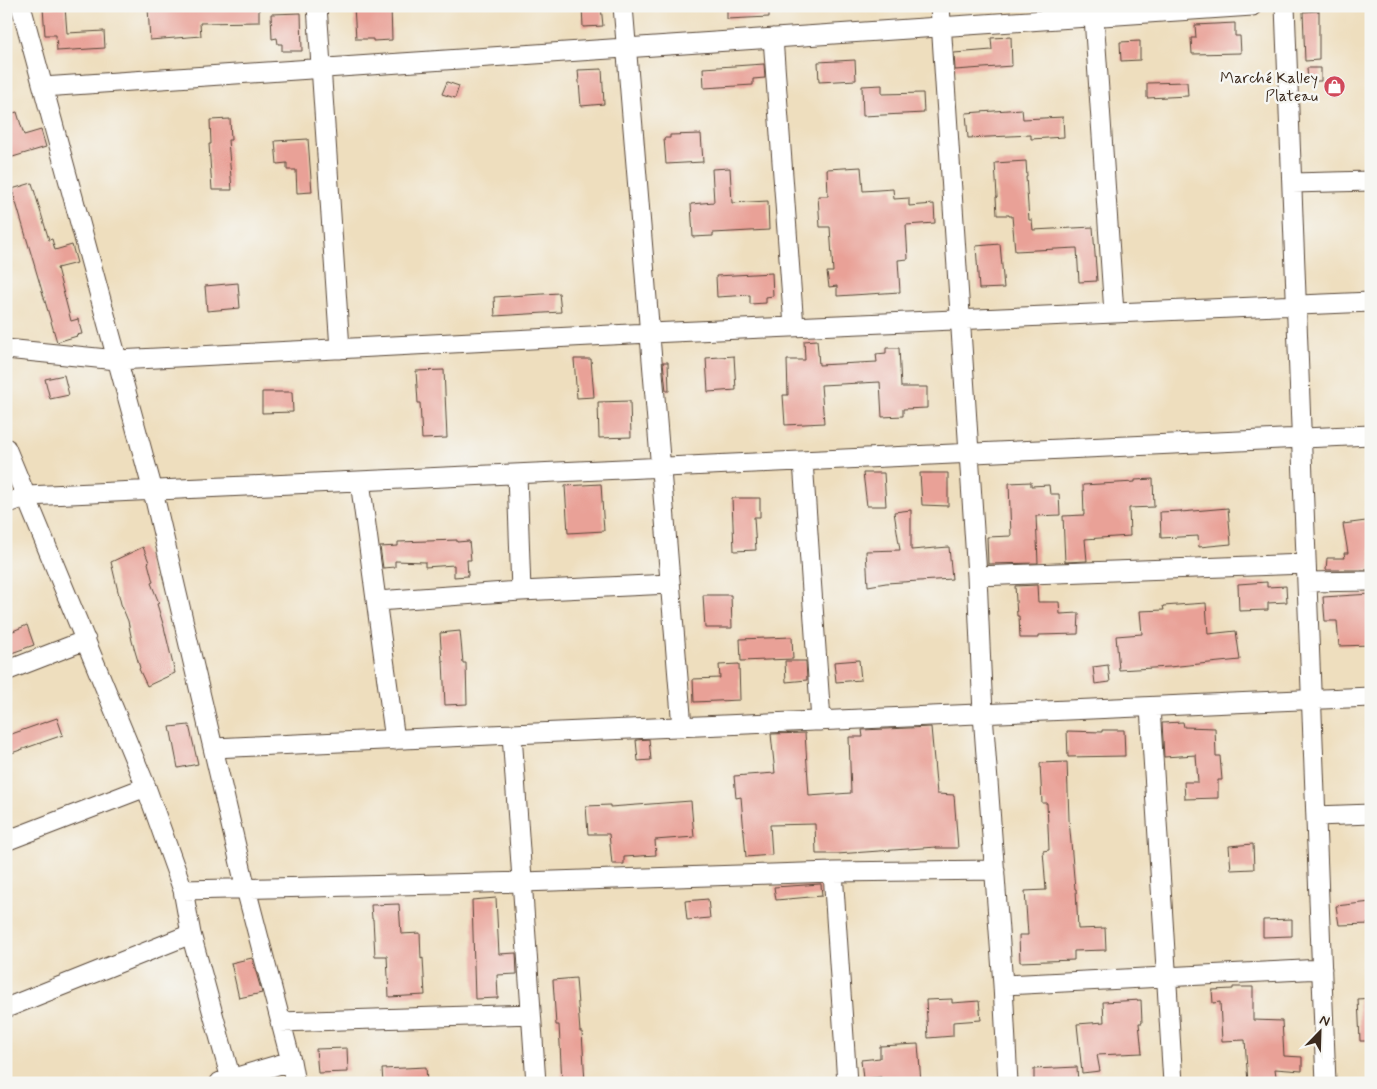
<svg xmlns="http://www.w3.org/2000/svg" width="1377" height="1089" viewBox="0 0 1377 1089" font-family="Mynerve,sans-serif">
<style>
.building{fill:#e9a197}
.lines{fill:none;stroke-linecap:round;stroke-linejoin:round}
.street-casing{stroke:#564536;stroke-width:21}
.street{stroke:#fff;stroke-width:19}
.labels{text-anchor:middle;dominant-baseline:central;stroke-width:5;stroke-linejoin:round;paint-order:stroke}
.poi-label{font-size:16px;fill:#3b2a1e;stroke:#f6f6f2;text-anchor:end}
</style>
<rect width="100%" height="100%" fill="#f6f6f2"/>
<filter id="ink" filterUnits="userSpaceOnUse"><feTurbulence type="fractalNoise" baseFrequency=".02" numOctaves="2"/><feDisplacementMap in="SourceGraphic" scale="10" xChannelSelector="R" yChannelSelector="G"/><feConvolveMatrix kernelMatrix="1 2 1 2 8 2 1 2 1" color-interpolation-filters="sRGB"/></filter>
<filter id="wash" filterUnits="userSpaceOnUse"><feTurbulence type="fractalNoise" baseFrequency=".0096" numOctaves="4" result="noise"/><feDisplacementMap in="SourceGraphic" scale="20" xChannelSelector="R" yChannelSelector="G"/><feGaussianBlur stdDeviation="1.12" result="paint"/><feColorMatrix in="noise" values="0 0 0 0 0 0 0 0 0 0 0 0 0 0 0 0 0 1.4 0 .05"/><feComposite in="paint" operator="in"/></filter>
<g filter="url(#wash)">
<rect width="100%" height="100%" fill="#eedebe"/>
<g id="blocks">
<path class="building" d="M 184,6 L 259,6 L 259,22 L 200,23 L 201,36 L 150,40 L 148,8 Z
M 354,6 L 391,6 L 392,40 L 373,41 L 373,39 L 356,39 Z
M 582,6 L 601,6 L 603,26 L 583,27 Z
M 727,6 L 769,6 L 769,17 L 727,19 Z
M 65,7 L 67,33 L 104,31 L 105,48 L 57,51 L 56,35 L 45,35 L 43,8 Z
M 1319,11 L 1319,60 L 1305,61 L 1303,12 Z
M 301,13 L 302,51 L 282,51 L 282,44 L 278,44 L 277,38 L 272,39 L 271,14 Z
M 1235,23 L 1235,36 L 1240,36 L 1241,53 L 1192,54 L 1191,38 L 1196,38 L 1195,25 Z
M 1011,37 L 1012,66 L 955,70 L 954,53 L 992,50 L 991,38 Z
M 1140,41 L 1140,60 L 1121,61 L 1120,42 Z
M 855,60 L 856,80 L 819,82 L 818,62 Z
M 764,64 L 765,78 L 753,79 L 753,85 L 704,88 L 703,68 Z
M 1307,68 L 1321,68 L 1321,81 L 1308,81 Z
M 602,69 L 604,104 L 581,106 L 578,70 Z
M 447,82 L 459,86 L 455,98 L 442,94 Z
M 1187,82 L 1188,96 L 1147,98 L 1147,83 Z
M 882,85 L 882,94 L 923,93 L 924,113 L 863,116 L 862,86 Z
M 1022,109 L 1023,119 L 1063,117 L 1064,137 L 1031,139 L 1031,135 L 968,138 L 966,113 Z
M 17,112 L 24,135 L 41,130 L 46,147 L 6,159 L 6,115 Z
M 230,119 L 231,140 L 228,140 L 232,190 L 212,190 L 209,144 L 211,144 L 210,120 Z
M 701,134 L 703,162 L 666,164 L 664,138 L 670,138 L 670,135 Z
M 308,139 L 312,192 L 297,193 L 296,170 L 287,170 L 287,163 L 277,164 L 275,141 Z
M 1026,161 L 1027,177 L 1026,177 L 1029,220 L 1032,220 L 1033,230 L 1093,227 L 1097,281 L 1079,282 L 1077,248 L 1015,251 L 1012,216 L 1009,216 L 1009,215 L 997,215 L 996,197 L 997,197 L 995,163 Z
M 861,167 L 863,191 L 893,189 L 894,199 L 909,198 L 909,206 L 934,204 L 935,223 L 906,225 L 908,259 L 898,260 L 900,292 L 837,296 L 837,286 L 829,287 L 827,272 L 833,272 L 830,227 L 820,227 L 818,196 L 828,196 L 827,169 Z
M 730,168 L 732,203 L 768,201 L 769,230 L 713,233 L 713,236 L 693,237 L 691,204 L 714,202 L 712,169 Z
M 32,183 L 49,240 L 52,239 L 55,250 L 72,245 L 77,263 L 57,268 L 71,321 L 78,319 L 82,334 L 76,335 L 77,336 L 57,342 L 12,189 Z
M 1000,244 L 1004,288 L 979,289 L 976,246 Z
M 772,273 L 773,296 L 766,297 L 766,303 L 750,304 L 750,295 L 717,297 L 716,276 Z
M 238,283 L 240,308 L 207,311 L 205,286 Z
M 559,293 L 561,312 L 495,316 L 494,297 Z
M 817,340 L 819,365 L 877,362 L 876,354 L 886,353 L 886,348 L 899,348 L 901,387 L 927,387 L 927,408 L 903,409 L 903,416 L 882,417 L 880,382 L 821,385 L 824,423 L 785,425 L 783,395 L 788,395 L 787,360 L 805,360 L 804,341 Z
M 734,356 L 736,390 L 708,392 L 706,358 Z
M 574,359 L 591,359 L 594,397 L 577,398 Z
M 663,362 L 668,362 L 669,391 L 666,391 Z
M 444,370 L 447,438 L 422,439 L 420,403 L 418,403 L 416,371 Z
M 64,375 L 69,395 L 50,399 L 45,379 Z
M 262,392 L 292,392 L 293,412 L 262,413 Z
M 630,401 L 631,437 L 599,438 L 598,402 Z
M 863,473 L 884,473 L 886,506 L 867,506 Z
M 920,473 L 948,473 L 948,506 L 922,505 Z
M 1153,479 L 1154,507 L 1129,508 L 1130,536 L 1085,539 L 1087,561 L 1065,562 L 1063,516 L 1084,515 L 1083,485 L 1135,482 L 1135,480 Z
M 1031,482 L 1031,486 L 1049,485 L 1050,494 L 1059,494 L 1060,515 L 1036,516 L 1038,563 L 988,564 L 987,537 L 1011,536 L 1009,483 Z
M 601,484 L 604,531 L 568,533 L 565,486 Z
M 732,498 L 760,498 L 760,517 L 754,517 L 756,550 L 734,551 Z
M 1228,508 L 1231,544 L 1199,547 L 1198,536 L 1161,538 L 1160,512 L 1181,511 L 1181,512 Z
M 911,510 L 911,550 L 949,547 L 952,579 L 886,583 L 868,586 L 866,551 L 900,550 L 894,512 Z
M 1366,521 L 1371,555 L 1371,570 L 1326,570 L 1327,558 L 1345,558 L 1344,553 L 1348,553 L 1343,524 Z
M 457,540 L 457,542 L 469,541 L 471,560 L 467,560 L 468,576 L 454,577 L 454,565 L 425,567 L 425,562 L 395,561 L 395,567 L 383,568 L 380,547 L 398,546 L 398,542 Z
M 143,547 L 149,562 L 148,563 L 153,582 L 151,583 L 159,603 L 157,604 L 164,627 L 175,673 L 147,686 L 139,669 L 140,668 L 132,641 L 128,621 L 121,604 L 111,562 Z
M 1267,582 L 1267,587 L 1286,586 L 1287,602 L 1268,603 L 1268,610 L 1239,611 L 1238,584 Z
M 1037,585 L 1038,602 L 1059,602 L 1060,614 L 1079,613 L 1078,634 L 1039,635 L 1039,638 L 1020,638 L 1019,616 L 1017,616 L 1015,586 Z
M 1371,594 L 1371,645 L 1339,646 L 1337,621 L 1325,621 L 1323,597 Z
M 703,595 L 731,595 L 732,628 L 705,628 Z
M 1206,603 L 1208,634 L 1236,631 L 1240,660 L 1169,667 L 1119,670 L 1116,636 L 1142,634 L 1140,611 L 1164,610 L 1163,606 Z
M 27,625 L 34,645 L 6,655 L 6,634 Z
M 460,631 L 463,663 L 466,663 L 467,704 L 445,705 L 443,661 L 442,661 L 440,633 Z
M 792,637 L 793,659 L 741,661 L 740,639 Z
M 859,660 L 861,680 L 836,682 L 834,662 Z
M 785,661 L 806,661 L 807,680 L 786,682 Z
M 739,664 L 740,700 L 694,702 L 693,679 L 720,678 L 719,665 Z
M 1108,665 L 1110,682 L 1095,684 L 1093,667 Z
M 57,718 L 63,735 L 6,755 L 6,736 Z
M 1183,722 L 1184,727 L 1215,728 L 1216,756 L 1220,756 L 1222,780 L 1218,780 L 1218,798 L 1185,799 L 1184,782 L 1198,782 L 1196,755 L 1164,757 L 1162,723 Z
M 189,725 L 198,764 L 178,768 L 170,727 Z
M 931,727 L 937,794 L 954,795 L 958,848 L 936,848 L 936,847 L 837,854 L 816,854 L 815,824 L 770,825 L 772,855 L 746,857 L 741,797 L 736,798 L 734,776 L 775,773 L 771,734 L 805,733 L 809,796 L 851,793 L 849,737 L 863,737 L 862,730 Z
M 1102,730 L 1124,730 L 1125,756 L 1068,757 L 1067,731 L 1102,732 Z
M 649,739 L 651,760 L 638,761 L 636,740 Z
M 1067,762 L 1069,819 L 1075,889 L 1076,889 L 1078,929 L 1105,928 L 1106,950 L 1074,951 L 1074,960 L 1020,962 L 1019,935 L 1028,935 L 1025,891 L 1046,890 L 1043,851 L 1049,850 L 1047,803 L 1042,803 L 1040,763 Z
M 691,801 L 694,837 L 655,840 L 656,855 L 624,857 L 624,864 L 612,864 L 609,834 L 588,834 L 586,806 L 610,805 L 610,807 Z
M 1253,844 L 1254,869 L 1231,870 L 1229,846 Z
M 821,884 L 822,896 L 776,900 L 774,887 Z
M 496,898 L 499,954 L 516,953 L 517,974 L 497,975 L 498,998 L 475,999 L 472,900 Z
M 708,899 L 710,918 L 687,920 L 685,901 Z
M 1371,902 L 1371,924 L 1339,925 L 1336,906 Z
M 399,904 L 401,934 L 420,933 L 421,959 L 423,958 L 425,995 L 389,997 L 387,956 L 375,956 L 373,919 L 372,919 L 371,905 Z
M 1292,919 L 1292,936 L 1263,937 L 1263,920 Z
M 252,958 L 262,993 L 239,998 L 231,963 Z
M 576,978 L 580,1032 L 582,1032 L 585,1083 L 562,1083 L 559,1025 L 556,1025 L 553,980 Z
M 1233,987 L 1253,987 L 1253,1020 L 1282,1021 L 1284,1056 L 1302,1057 L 1302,1071 L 1275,1069 L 1277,1083 L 1248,1083 L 1245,1040 L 1222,1041 L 1220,1002 L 1213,1003 L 1212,990 L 1233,989 Z
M 1371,998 L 1371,1041 L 1360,1041 L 1358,999 Z
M 952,999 L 952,1003 L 979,1001 L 981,1020 L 953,1022 L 953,1036 L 928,1038 L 926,1000 Z
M 1141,1000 L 1142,1023 L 1139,1023 L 1142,1053 L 1097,1055 L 1100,1071 L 1082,1073 L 1077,1024 L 1104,1022 L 1103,1002 Z
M 918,1044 L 921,1082 L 882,1083 L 881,1077 L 863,1079 L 861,1060 L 880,1058 L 880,1046 Z
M 347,1048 L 348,1072 L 318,1073 L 316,1049 Z
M 426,1067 L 427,1083 L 383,1083 L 382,1069 Z
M 1077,1067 L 1078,1083 L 1034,1083 L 1034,1069 Z"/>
</g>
</g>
<g filter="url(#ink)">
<use href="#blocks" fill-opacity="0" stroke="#564536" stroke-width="1"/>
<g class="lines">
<defs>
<path id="street" d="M 21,6 L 153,491 L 246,889 L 291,1061 L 295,1083
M 317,6 L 340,349
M 623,6 L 682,727
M 940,6 L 977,576
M 1285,6 L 1326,1083
M 1094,17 L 1114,313
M 773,38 L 794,327
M 43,87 L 1252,6
M 1292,183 L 1371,181
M 6,349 L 117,360 L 650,333 L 1371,302
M 6,448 L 146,787 L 183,890 L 191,934 L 232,1083
M 803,461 L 821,721
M 517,474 L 521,591
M 360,481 L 395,740
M 6,504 L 27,496 L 1371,435
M 1307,582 L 1371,581
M 377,601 L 521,591 L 670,584
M 6,671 L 86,640
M 1150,707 L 1173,1083
M 512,734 L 536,1083
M 213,748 L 512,734 L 1371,697
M 1316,816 L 1371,814
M 6,841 L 146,787
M 833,872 L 847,1083
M 183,890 L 522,882 L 833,872 L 995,870
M 1003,985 L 1322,969
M 6,1008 L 191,934
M 280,1022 L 531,1014
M 220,1082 L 291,1061
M 1008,1083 L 1003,985 L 983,714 L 977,576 L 1306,564"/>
</defs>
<use href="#street" class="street-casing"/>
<use href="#street" class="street"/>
</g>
</g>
<defs>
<symbol id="shop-disc" viewBox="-11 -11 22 22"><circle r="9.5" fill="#d1495b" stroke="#f6f6f2"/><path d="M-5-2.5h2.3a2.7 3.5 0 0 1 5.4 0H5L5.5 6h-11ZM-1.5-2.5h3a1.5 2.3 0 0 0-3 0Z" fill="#fff"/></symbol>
</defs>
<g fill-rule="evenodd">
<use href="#shop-disc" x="1322" y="74" width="25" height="25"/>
</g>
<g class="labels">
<g class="poi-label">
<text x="1318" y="78">Marché Kalley<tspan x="1318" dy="18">Plateau</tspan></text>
</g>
</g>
<rect width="1377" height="1089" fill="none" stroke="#f6f6f2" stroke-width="25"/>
<g transform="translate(1320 1032) rotate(23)" stroke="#f6f6f2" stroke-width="4" paint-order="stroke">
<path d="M0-4L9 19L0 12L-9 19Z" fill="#3b2a1e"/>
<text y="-8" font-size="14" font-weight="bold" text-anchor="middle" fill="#3b2a1e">N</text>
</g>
</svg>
